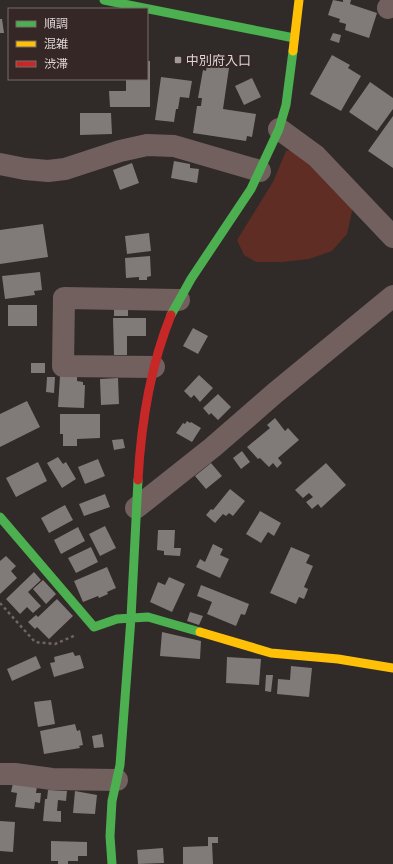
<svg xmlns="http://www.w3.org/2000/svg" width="393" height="864" viewBox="0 0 393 864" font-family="Karla,'Noto Sans JP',sans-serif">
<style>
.green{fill:#602d24}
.building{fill:#807a78}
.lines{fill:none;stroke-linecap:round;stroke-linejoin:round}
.path{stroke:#706461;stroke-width:2.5;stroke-dasharray:3 3;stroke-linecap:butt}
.street{stroke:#71605d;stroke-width:22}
.fast{stroke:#4caf50;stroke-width:9}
.slow{stroke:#ffc107;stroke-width:9}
.jam{stroke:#c62828;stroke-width:9}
.poi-dot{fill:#a19998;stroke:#342725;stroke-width:1.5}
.labels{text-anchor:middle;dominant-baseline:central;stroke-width:4;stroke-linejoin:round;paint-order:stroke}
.poi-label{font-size:13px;fill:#ded5d4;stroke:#342725;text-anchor:start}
</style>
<rect width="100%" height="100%" fill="#302a28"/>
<path class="green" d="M 294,150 L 327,176 L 353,207 L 347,234 L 332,251 L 309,259 L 282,262 L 256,262 L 244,255 L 237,240 L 273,182 L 286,151 Z"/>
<path class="building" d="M 333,0 L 343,2 L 343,0 L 351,0 L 350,4 L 377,13 L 369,38 L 345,30 L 346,24 L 339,22 L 340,19 L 328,15 Z
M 0,19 L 2,19 L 4,33 L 0,33 Z
M 333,33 L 341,35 L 339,43 L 330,40 Z
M 332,55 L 350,65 L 348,68 L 361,76 L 341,111 L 310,94 Z
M 147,61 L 150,61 L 150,107 L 110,107 L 109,91 L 126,91 L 126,79 L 147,79 Z
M 207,65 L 229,68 L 223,109 L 256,114 L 252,137 L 247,136 L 246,141 L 193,133 L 197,106 L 201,106 L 202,98 L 198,98 L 203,70 L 206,71 Z
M 161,77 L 192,81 L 189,98 L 180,97 L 178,109 L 176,109 L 174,122 L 155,120 Z
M 252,78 L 261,97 L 244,105 L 235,86 Z
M 370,82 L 393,98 L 393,109 L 377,131 L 349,112 Z
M 80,113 L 111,113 L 112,134 L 80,135 Z
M 393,116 L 393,168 L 368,151 Z
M 174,161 L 190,164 L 190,168 L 199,169 L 197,183 L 171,178 Z
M 132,163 L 139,183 L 120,190 L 113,170 Z
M 43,224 L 48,257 L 0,264 L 0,230 Z
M 149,233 L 151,251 L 127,254 L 125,236 Z
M 150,256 L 151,276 L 147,277 L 147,280 L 139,280 L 139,277 L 126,278 L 125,258 Z
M 40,272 L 42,290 L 34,291 L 35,295 L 5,299 L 2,276 Z
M 8,305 L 37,305 L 37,326 L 8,326 Z
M 114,306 L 128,306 L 128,316 L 114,316 Z
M 113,318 L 146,318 L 146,336 L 127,336 L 127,355 L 114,355 Z
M 193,328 L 208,336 L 198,354 L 183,346 Z
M 31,363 L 45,363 L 45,373 L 31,373 Z
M 199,375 L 213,388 L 200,402 L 194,395 L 191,398 L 184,391 Z
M 60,376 L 77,377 L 77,381 L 83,382 L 83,385 L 85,385 L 84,408 L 58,407 Z
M 47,377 L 55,377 L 54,393 L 46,392 Z
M 118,378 L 119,404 L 101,405 L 100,379 Z
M 218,394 L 231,407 L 218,420 L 211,413 L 209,415 L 203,408 Z
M 27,401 L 40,427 L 0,447 L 0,414 Z
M 60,414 L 100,414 L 100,438 L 77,439 L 77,446 L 63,446 L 63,434 L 60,434 Z
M 275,418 L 285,431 L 288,428 L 299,440 L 278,458 L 282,463 L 277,468 L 273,463 L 269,467 L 260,458 L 258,459 L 247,447 L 270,428 L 267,425 Z
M 187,421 L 190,423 L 191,422 L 201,428 L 192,442 L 176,433 L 183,423 L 185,424 Z
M 123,439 L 125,448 L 114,450 L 112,440 Z
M 242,451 L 250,462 L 241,469 L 233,458 Z
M 58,457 L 63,464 L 66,462 L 76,479 L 62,488 L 47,463 Z
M 98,459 L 105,476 L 85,484 L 78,467 Z
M 38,462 L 47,481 L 16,497 L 6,478 Z
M 211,463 L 222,476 L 206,489 L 195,476 Z
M 326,463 L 346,485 L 321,508 L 318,504 L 312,509 L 306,502 L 313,497 L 309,493 L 303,498 L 295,490 Z
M 230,489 L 245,501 L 233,516 L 229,513 L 226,516 L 223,514 L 215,523 L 206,515 L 211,509 L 213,510 Z
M 105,494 L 110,507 L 84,516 L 79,504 Z
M 65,505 L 73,520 L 49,533 L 41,518 Z
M 260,511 L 281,523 L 274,536 L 268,532 L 261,543 L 246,534 Z
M 105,526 L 116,548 L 100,556 L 89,534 Z
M 78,527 L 85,541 L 61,554 L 54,540 Z
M 158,530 L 175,530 L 174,548 L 181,548 L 180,556 L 164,555 L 164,551 L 157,550 Z
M 213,544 L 223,549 L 220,555 L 229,559 L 220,578 L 196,567 L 200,559 L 205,562 Z
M 91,547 L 98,562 L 76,573 L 68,558 Z
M 291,547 L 310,555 L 306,563 L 313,566 L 304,587 L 308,589 L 304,599 L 299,597 L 296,604 L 270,593 Z
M 6,556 L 16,566 L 11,571 L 17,578 L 0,594 L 0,561 Z
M 107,567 L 116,588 L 107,592 L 108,594 L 99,598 L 98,596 L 83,602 L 74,581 Z
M 34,572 L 41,580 L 28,592 L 41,606 L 33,613 L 27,607 L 20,614 L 6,599 Z
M 169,577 L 185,584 L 172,612 L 150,602 L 158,582 L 165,585 Z
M 43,580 L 56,594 L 46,604 L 33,589 Z
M 201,585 L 249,604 L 245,615 L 241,614 L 236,626 L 207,614 L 212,602 L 197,596 Z
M 57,599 L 73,616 L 49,639 L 37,627 L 35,629 L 28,622 L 36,615 L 38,617 Z
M 190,612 L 203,616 L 199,625 L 187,621 Z
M 162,632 L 201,641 L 200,659 L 160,656 Z
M 73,652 L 75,656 L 80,655 L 84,668 L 54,677 L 50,663 L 55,662 L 54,657 Z
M 36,656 L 41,668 L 12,681 L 7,669 Z
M 227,657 L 261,659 L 259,685 L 226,683 Z
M 291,666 L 312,668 L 309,697 L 277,694 L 278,679 L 290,680 Z
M 266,675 L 273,675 L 271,692 L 265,691 Z
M 51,700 L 55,724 L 38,727 L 34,702 Z
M 75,724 L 77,731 L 80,730 L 83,745 L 79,746 L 80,748 L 44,754 L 40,731 Z
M 102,734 L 104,747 L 94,748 L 92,736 Z
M 13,783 L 37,786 L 36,793 L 41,793 L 40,803 L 35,802 L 34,809 L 15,807 L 17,793 L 11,792 Z
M 48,790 L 67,791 L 66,801 L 58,800 L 57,811 L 61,811 L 61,822 L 43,821 L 45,799 L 47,799 Z
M 75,791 L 97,795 L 95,814 L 73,813 Z
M 0,821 L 15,822 L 13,852 L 0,851 Z
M 208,837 L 218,837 L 218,843 L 212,843 L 213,864 L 183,864 L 183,847 L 208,846 Z
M 51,841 L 87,842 L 87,856 L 78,856 L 78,861 L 68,861 L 68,864 L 58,864 L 58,861 L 51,861 Z
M 163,848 L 164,863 L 138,864 L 137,850 Z"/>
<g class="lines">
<path class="path" d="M 0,603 L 35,642 L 55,644 L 76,635"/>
<path class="street" d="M 388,8 L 393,1
M 279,129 L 316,156 L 393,237
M 0,164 L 25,169 L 48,171 L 65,169 L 120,151 L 147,145 L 174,146 L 260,171
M 154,367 L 63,366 L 64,298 L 179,300
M 136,508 L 213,447 L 275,393 L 393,296
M 0,774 L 15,774 L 52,779 L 117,780"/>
<path class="fast" d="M 104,0 L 294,38
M 171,315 L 191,279 L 251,189 L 279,129 L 286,105 L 293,51
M 0,517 L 94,627 L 117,619 L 148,617 L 200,632
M 112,864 L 110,836 L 112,801 L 120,765 L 131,618 L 138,480"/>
<path class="slow" d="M 293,51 L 299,0
M 200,632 L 271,653 L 338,659 L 393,668"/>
<path class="jam" d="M 138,480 C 141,424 150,367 171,315"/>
</g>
<rect class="poi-dot" x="174" y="56" width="8" height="8" rx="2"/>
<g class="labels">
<g class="poi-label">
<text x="186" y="60">中別府入口</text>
</g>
</g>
<rect x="8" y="8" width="140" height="72" fill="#342725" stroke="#786d6b"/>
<rect x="16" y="21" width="20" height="6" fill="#4caf50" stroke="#786d6b"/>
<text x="44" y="28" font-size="12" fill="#ded5d4">順調</text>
<rect x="16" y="41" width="20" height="6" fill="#ffc107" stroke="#786d6b"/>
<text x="44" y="48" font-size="12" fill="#ded5d4">混雑</text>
<rect x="16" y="61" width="20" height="6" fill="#c62828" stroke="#786d6b"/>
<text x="44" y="68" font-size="12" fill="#ded5d4">渋滞</text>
</svg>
